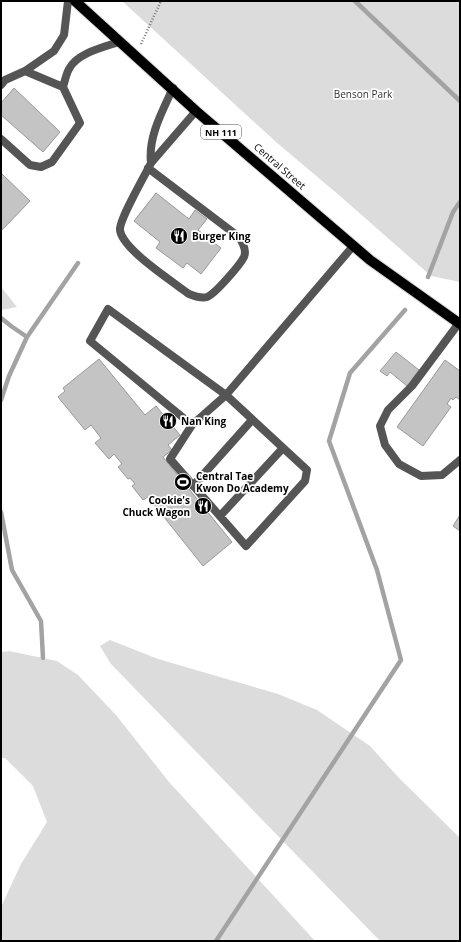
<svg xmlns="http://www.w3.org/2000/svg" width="461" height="942" viewBox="0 0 461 942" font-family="'Open Sans',sans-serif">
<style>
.green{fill:#dcdcdc}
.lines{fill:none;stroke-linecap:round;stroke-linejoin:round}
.stream{stroke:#a3a3a3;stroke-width:4.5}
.building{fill:#c4c4c4;stroke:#999}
.primary-casing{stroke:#dbdbdb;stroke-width:12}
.path{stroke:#777;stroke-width:2.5;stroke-dasharray:1 2;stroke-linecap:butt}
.lane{stroke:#555;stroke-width:8}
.primary{stroke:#000;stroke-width:10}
.labels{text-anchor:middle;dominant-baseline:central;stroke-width:3.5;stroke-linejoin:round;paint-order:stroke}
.shield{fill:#fff;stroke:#4c4c4c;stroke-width:1}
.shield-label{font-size:9px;font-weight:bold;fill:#000}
.park-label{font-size:10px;fill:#333;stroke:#fff}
.street-label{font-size:10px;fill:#000;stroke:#fff}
.poi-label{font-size:10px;font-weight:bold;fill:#000;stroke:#fff;text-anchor:start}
</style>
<rect width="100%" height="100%" fill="#fff"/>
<path class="green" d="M 122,1 L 460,1 L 460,282 L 431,276 L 340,196 L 276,142 Z
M 1,287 L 17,307 L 1,310 Z
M 110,640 L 158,659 L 278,694 L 317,710 L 370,746 L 399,778 L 460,838 L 460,941 L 380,941 L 111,664 L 100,646 Z
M 9,651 L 57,661 L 78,675 L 116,715 L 169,782 L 315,941 L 1,941 L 1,907 L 21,864 L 47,822 L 33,786 L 5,758 L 1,758 L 1,652 Z"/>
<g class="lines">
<path class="stream" d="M 355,1 L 460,101
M 428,277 L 453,212 L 460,202
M 1,318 L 11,326 L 27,337
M 1,400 L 9,376 L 27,337 L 78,263
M 1,512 L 12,570 L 41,621 L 43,658
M 216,941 L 401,660 L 377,570 L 329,441 L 350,373 L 405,310"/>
</g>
<path class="building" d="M 14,88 L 60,132 L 43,152 L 1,115 L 1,103 Z
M 1,173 L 30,201 L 1,231 Z
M 156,193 L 189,219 L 195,210 L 207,219 L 198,230 L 221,248 L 201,274 L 187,263 L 183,268 L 156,248 L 160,242 L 134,221 Z
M 396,352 L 419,370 L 407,386 L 390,372 L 387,376 L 380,371 Z
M 99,359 L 145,415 L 156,406 L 180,435 L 168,445 L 172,450 L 163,457 L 232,542 L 203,566 L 148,497 L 143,500 L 132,486 L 135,484 L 130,478 L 128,479 L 118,467 L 122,464 L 114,454 L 109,459 L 95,443 L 101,438 L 91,425 L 85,430 L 58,397 L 65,391 L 63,388 Z
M 445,360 L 460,371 L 460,400 L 456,397 L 453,400 L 451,398 L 447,404 L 451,407 L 423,446 L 397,427 Z
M 460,515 L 460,531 L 453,526 Z"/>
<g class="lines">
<defs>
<path id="primary" d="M 75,1 L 196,111 L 370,260 L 460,324"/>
</defs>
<use href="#primary" class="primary-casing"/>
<path class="path" d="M 141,44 L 161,1"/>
<path class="lane" d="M 25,71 L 63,87
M 1,85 L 5,80 L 25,71 L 54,51 L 64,35 L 68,1
M 1,139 L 30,165 L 41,167 L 52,162 L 80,123 L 63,87 C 65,81 66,74 69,69 C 77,53 104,47 119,42
M 151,163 C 148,137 162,112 173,88
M 148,168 L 239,237 C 243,243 247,250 244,257 C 240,265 215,294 207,297 C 201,299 194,296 189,294 C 173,282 122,249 120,230 C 119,220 145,175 151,163 L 196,111
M 459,323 L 412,386 L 388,410 L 380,426 L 385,445 L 399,464 L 421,476 L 442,475 L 460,460
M 192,425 L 170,459 L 246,546 L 305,481 L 307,470 L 226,395 L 192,425 L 90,341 L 108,309 L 226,395 L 354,245
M 193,486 L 252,420
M 220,516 L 283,448"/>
<use href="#primary" class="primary"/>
</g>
<defs>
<symbol id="restaurant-disc" viewBox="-11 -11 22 22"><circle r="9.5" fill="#000" stroke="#fff"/><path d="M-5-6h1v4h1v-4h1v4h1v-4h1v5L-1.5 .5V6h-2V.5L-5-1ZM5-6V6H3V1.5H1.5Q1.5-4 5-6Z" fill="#fff"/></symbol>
<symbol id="stadium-disc" viewBox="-11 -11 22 22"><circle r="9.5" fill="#000" stroke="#fff"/><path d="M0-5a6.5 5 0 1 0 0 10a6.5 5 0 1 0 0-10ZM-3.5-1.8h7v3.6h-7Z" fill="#fff"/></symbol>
</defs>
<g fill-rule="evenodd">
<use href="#restaurant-disc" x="169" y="226" width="20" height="20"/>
<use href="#restaurant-disc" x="158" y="411" width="20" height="20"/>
<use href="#stadium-disc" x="173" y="472" width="20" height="20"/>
<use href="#restaurant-disc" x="193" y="496" width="20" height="20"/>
</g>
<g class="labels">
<rect class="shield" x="201" y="125" width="40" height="14" rx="3"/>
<g class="shield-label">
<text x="221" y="132">NH 111</text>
</g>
<g class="park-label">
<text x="363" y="94">Benson Park</text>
</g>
<g class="street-label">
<text transform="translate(280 166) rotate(41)">Central Street</text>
</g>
<g class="poi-label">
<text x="192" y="236">Burger King</text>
<text x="181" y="421">Nan King</text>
<text x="196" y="476">Central Tae<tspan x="196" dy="12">Kwon Do Academy</tspan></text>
<text x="190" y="500" text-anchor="end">Cookie's<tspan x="190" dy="12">Chuck Wagon</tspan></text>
</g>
</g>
<rect width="461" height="942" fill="none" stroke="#000000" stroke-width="4"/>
</svg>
